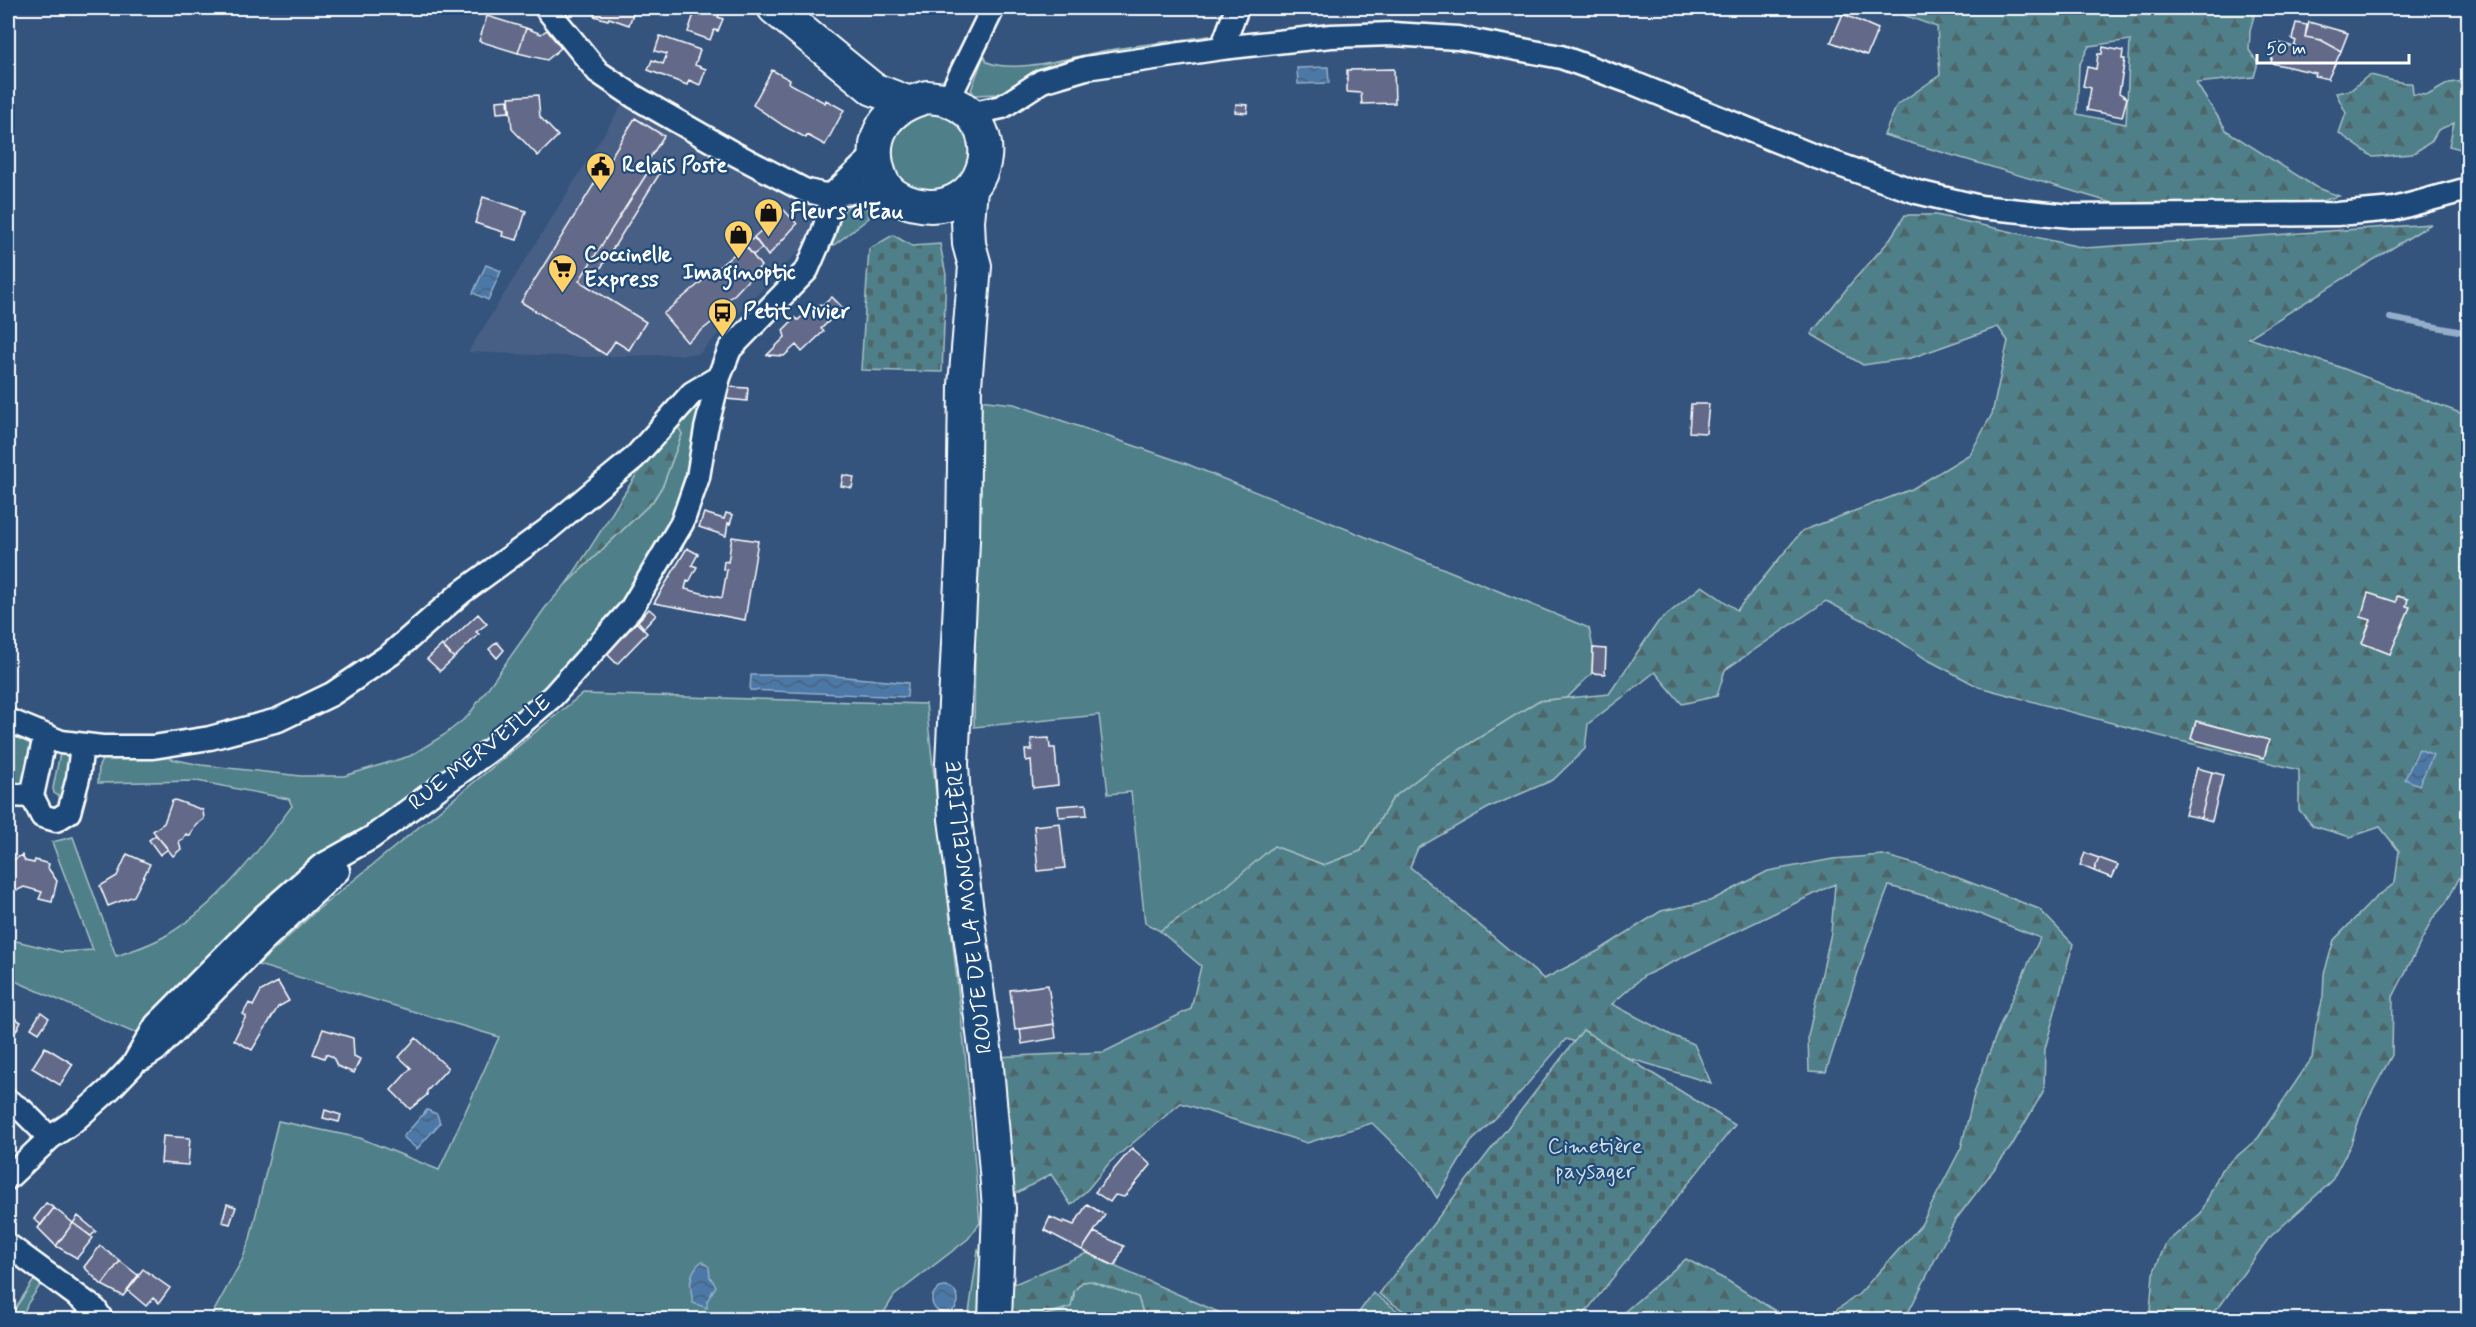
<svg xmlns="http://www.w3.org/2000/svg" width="2476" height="1327" viewBox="0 0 2476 1327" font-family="Mynerve,sans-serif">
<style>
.built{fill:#465e84}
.grass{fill:#508089;stroke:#a8c0c4;stroke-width:1.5}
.forest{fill:url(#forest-firs);stroke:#a8c0c4;stroke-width:1.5;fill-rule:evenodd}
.cemetery{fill:url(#cemetery-stones);stroke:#a8c0c4;stroke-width:1.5}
.water{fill:url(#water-waves);stroke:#94aeca;stroke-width:1.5}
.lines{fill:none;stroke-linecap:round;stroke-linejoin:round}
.stream{stroke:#94aeca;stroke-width:6}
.building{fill:#646b89;stroke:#fff;stroke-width:1.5}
.street-casing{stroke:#fff;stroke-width:27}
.secondary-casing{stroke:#fff;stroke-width:36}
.street{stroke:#1f4a7a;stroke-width:22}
.secondary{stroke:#1f4a7a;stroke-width:32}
.labels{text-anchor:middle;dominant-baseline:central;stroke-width:4.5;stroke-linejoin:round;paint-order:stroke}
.poi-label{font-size:22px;font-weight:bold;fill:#fff;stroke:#1f4a7a;text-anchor:start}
.street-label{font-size:22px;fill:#fff;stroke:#1f4a7a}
.park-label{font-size:22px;fill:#d3dfe2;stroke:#1f4a7a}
</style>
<defs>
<pattern id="forest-firs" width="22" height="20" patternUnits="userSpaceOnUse" patternTransform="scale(1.5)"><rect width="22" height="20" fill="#508089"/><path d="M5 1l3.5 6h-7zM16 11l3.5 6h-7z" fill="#4e666a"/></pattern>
<pattern id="cemetery-stones" width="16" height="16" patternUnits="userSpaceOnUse" patternTransform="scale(1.5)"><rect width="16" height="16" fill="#508089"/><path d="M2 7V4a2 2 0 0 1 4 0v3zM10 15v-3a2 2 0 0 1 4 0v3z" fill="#4e666a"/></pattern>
<pattern id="water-waves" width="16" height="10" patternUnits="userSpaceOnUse" patternTransform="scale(1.5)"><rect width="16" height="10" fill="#4c78a7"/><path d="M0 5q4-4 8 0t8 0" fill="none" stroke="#4c627a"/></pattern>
</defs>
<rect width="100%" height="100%" fill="#34547e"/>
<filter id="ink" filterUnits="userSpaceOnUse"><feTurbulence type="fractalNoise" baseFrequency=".0167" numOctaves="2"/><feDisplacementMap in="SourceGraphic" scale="12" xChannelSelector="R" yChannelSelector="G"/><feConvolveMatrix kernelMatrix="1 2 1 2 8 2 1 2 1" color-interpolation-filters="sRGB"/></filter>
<g filter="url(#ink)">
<path class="built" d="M 622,105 L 818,211 L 802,248 L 699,354 L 585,357 L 468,352 Z"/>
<path class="grass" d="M 1209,36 L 1204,44 L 1036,76 L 998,94 L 975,95 L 971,90 L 984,55 L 987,62 C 1017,75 1077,55 1109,50 C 1142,44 1176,41 1209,36 Z
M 944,110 L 974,140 L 965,181 L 926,195 L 902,183 L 894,172 L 889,145 L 894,131 L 915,112 Z
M 856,197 L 866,205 L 869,218 L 834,245 L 832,244 L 839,216 Z
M 978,400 L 1014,404 L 1187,464 L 1589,628 L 1593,648 L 1592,673 L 1567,698 L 1538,701 L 1437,764 L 1393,798 L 1361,851 L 1324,865 L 1274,846 L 1228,886 L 1160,931 L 1145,923 L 1131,792 L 1108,794 L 1099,715 L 974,727 Z
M 696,408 L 703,411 L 690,479 L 672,525 L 632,592 L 536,701 L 476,750 L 360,832 L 147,1030 L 132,1032 L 8,978 L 8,939 L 61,952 L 93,950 L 52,842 L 73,837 L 116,956 C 134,950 151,945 167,935 C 219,904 256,854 292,806 L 289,799 L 197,781 L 98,783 L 99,766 L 103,758 L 165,753 L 172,759 L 201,765 L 301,776 L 344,776 L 410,756 L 444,735 L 468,716 L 545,608 L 566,584 L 653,501 L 663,485 L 682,434 L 673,424 L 690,409 Z
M 582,694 L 926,704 L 965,1052 L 980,1223 L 968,1239 L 894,1296 L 880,1319 L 209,1320 L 242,1260 L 250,1239 L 278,1121 L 360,1138 L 439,1170 L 499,1037 L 258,965 L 316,911 Z
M 8,733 L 33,745 L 23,787 L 8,786 Z
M 61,748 L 73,749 L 64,796 L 60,797 L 54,793 L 53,788 Z
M 978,1250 L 987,1270 L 984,1319 L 968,1320 Z
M 34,1280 L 41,1284 L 28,1303 L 21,1319 L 8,1319 Z
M 1091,1281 L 1138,1297 L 1145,1319 L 1042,1320 L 1044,1315 L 1063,1311 L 1074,1300 L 1074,1291 L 1082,1282 Z
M 1373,1293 L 1409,1319 L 1354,1319 Z"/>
<path class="forest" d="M 1884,8 L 2022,8 L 2038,14 L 2038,8 L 2256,8 L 2250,31 L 2249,50 L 2258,63 L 2254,77 L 2196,83 L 2227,131 L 2317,188 L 2339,196 L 2308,205 L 2187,208 L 2116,204 L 1884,135 L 1897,105 L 1940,75 L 1937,27 ZM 2130,40 L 2126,124 L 2077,114 L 2079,66 L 2089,46 Z
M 2369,75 C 2383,77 2398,84 2412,83 L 2413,94 L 2428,95 L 2449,83 L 2464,81 L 2468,90 L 2468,151 L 2449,146 L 2454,123 L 2438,130 L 2431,142 L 2412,154 L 2373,157 L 2339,133 L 2346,113 L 2336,93 L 2351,90 Z
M 1905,215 L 1936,215 L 2085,248 L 2431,224 L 2248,338 L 2334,365 L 2468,416 L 2468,851 L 2464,869 L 2446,903 L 2433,918 L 2393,997 L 2392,1055 L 2362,1111 L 2351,1144 L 2331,1182 L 2268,1239 L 2220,1306 L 2204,1319 L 2185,1319 L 2150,1311 L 2153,1274 L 2166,1243 L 2201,1213 L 2221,1170 L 2258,1138 L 2312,1058 L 2316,1026 L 2323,997 L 2324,974 L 2334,940 L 2375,898 L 2395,883 L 2399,851 L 2380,827 L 2350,837 L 2313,826 L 2299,810 L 2299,770 L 2160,736 L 1979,687 L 1926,659 L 1886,632 L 1826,601 L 1725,670 L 1717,696 L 1682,704 L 1655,672 L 1588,724 L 1585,749 L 1553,780 L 1490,807 L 1418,848 L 1410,867 L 1544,979 L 1598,951 L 1661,911 L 1710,901 L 1768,871 L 1833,859 L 1883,855 L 1943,872 L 2039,909 L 2073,944 L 2045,1049 L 2044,1090 L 2011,1147 L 1954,1222 L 1905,1319 L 1824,1319 L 1859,1294 L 1921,1225 L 1961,1148 L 1975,1090 L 2000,1025 L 2040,938 L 1954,904 L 1889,886 L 1869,938 L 1826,1072 L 1809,1071 L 1808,1036 L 1831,933 L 1835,884 L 1644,976 L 1612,1004 L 1671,1035 L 1694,1044 L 1711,1083 L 1566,1039 L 1512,1102 L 1471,1142 L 1437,1198 L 1418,1168 L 1372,1123 L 1307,1143 L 1181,1103 L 1110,1162 L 1088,1189 L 1071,1205 L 1051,1174 L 1019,1192 L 1009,1192 L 995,1057 L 1104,1052 L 1191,1009 L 1201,966 L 1160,931 L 1227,886 L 1274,846 L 1324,865 L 1361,851 L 1393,798 L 1437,764 L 1538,701 L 1609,694 L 1658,622 L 1702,586 L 1737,610 L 1802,531 L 1912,489 L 1970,454 L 1992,414 L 2008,341 L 1998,327 L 1911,358 L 1863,365 L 1811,334 L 1852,282 L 1888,242 Z
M 673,424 L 678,426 L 682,434 L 663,485 L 653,501 L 566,584 C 603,531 633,474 673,424 Z
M 1087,1253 L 1105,1262 L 1234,1319 L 1145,1319 L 1138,1297 L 1091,1281 L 1082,1282 L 1074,1291 L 1071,1307 L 1044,1315 L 1042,1319 L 1009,1320 L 1012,1285 Z
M 1686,1259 L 1728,1281 L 1788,1319 L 1616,1319 Z"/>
<path class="cemetery" d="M 893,235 L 912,246 L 940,244 L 946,275 L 942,372 L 861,370 L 869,249 Z
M 1583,1030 L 1735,1125 L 1580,1319 L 1415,1319 L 1379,1294 Z"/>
<path class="water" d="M 1328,67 L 1329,83 L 1298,84 L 1297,68 Z
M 486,265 L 501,271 L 488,300 L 473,293 Z
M 751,675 L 825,675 L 908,683 L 907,697 L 750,690 Z
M 2419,749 L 2433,755 L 2419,785 L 2405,779 Z
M 427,1110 L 437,1114 L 440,1123 L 417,1149 L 403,1137 Z
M 702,1261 L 709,1267 L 710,1277 L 716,1286 L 707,1301 L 707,1308 L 693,1303 C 690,1287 687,1273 702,1261 Z
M932 1300a13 13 0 1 1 26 0a13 13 0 1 1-26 0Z"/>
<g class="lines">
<path class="stream" d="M 2390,318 L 2468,333"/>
</g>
<path class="building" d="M 426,8 L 453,8 L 451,15 Z
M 597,8 L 635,8 L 629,25 L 609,18 L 608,20 L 594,16 Z
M 696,8 L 721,9 L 718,17 L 723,19 L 718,31 L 714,30 L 710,40 L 688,32 Z
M 1843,14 L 1878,29 L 1867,55 L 1831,42 Z
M 487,16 L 526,28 L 518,53 L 479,41 Z
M 2309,22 L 2348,33 L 2341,51 L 2321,40 L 2305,37 Z
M 2296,23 L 2307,25 L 2305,37 L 2321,40 L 2341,51 L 2328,79 L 2315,76 L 2316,73 L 2271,63 L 2276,42 L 2294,47 L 2296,41 L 2292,39 Z
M 526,28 L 541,34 L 547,30 L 561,48 L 547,60 L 518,53 Z
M 660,36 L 700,50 L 695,65 L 706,69 L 700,85 L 689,80 L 687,85 L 648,70 L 652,60 L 663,64 L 667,54 L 655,51 Z
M 2103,47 L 2123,51 L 2122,59 L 2125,59 L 2119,93 L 2127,98 L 2122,117 L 2087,110 L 2091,88 L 2083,86 L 2087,67 L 2096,69 L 2098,54 L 2102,54 Z
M 1394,69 L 1395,103 L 1362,104 L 1361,93 L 1347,92 L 1347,70 Z
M 772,70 L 790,80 L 789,83 L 825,103 L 826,100 L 844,110 L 825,145 L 807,135 L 806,138 L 784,126 L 753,105 Z
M 538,95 L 540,117 L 558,136 L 538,156 L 512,129 L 509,97 Z
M 508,100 L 509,112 L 497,113 L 496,101 Z
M 1236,104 L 1248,105 L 1247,113 L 1235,112 Z
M 635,118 L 664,136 L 646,164 L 651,167 L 579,281 L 646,322 L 629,350 L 615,341 L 606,355 L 521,302 Z
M 651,167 L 660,173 L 589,287 L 579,281 Z
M 483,197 L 526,211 L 517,240 L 502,236 L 503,232 L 475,223 Z
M 784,210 L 797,224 L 768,256 L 754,237 Z
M 754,238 L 762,248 L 753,255 L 745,245 Z
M 745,245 L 761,266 L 735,294 L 718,307 L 721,311 L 711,323 L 687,342 L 663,314 Z
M 832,297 L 845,310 L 836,320 L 833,317 L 821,329 L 824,331 L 802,352 L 796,345 L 784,356 L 767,355 L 785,337 L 783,330 L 795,318 L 798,320 L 807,312 L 809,314 L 820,304 L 822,306 Z
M 728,387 L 748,388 L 747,401 L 726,399 Z
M 1691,404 L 1709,404 L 1706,433 L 1689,432 Z
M 843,475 L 854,477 L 852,488 L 841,486 Z
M 704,513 L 724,519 L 726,513 L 733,515 L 730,524 L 728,523 L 726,536 L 699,527 Z
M 732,537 L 758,541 L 745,620 L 654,603 L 687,548 L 698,554 L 692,565 L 697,567 L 689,582 L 687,581 L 685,589 L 722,598 L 727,570 L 723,569 L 724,561 L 728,562 Z
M 2368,593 L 2396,602 L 2397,596 L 2408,599 L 2406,606 L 2410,607 L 2390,654 L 2362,643 L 2371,620 L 2361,617 Z
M 649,609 L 656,615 L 644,628 L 638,621 Z
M 478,614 L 487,624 L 476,632 L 479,634 L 454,658 L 443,647 Z
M 636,622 L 647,633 L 617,664 L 607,654 Z
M 497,642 L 504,650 L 497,658 L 489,649 Z
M 442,645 L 454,658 L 440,671 L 427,659 Z
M 1593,648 L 1606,649 L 1605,674 L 1592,673 Z
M 2196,721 L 2269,740 L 2264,758 L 2191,739 Z
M 1049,738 L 1050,748 L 1055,748 L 1058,785 L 1033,788 L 1031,760 L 1026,761 L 1025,750 L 1032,750 L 1031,739 Z
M 2197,768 L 2212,772 L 2201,818 L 2185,815 Z
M 2212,772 L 2223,775 L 2212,821 L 2201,818 Z
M 175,800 L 203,810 L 204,819 L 195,826 L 190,836 L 186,834 L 183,839 L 179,841 L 181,849 L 173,856 L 153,831 L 164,823 L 172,801 Z
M 1086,804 L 1087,815 L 1059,817 L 1058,806 Z
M 1060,823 L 1065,868 L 1038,871 L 1034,826 Z
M 156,835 L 168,849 L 160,855 L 149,840 Z
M 2085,853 L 2099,858 L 2094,871 L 2080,865 Z
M 127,854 L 150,864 L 134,896 L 108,906 L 100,886 L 117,876 Z
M 22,855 L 25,861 L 34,863 L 35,860 L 49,864 L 48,868 L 57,881 L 52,902 L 39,899 L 42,892 L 24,887 L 18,890 L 8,887 L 9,862 Z
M 2099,858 L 2118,865 L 2112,878 L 2094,871 Z
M 278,982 L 289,1001 L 278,1007 L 252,1050 L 234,1040 L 246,1016 L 243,1014 L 249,1003 L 253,1006 L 261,991 Z
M 1048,985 L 1054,1024 L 1015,1030 L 1010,990 Z
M 41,1012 L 49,1018 L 39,1033 L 31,1028 Z
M 8,1014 L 21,1022 L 9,1043 L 8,1042 Z
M 1054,1024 L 1056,1038 L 1022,1044 L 1020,1029 Z
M 323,1029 L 353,1038 L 354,1056 L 360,1059 L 354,1073 L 337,1066 L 333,1057 L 326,1054 L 324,1058 L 313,1054 Z
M 416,1038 L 448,1068 L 427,1091 L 427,1095 L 410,1109 L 391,1090 L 411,1068 L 399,1057 Z
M 45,1047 L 73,1064 L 60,1085 L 32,1068 Z
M 325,1110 L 341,1115 L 339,1122 L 323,1118 Z
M 163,1136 L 190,1138 L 188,1165 L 161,1163 Z
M 1132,1148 L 1151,1165 L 1124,1197 L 1115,1195 L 1110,1202 L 1095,1192 Z
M 46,1203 L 54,1208 L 41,1225 L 34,1219 Z
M 227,1204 L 236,1207 L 230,1224 L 222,1222 Z
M 1087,1204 L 1105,1215 L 1082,1250 L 1044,1230 L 1050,1217 L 1063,1223 L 1064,1221 L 1074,1225 Z
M 54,1208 L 73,1223 L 56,1246 L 38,1228 Z
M 78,1216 L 96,1231 L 91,1236 L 73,1223 Z
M 73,1223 L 93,1238 L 77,1258 L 56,1246 Z
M 1094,1232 L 1124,1246 L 1115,1266 L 1082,1250 Z
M 100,1246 L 120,1261 L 102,1285 L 84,1267 Z
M 120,1261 L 139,1276 L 123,1296 L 102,1285 Z
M 143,1269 L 170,1288 L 159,1303 L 153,1298 L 146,1306 L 127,1290 Z"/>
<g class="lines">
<defs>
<path id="street" d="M 546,8 L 598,72 L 635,97 L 731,152 L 804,190 L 824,195 L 885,188
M 1222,48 L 1237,8
M 948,100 L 993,8
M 969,114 L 1002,107 L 1042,81 L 1086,68 L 1222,48 L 1331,36 L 1393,34 L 1458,38 L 1561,57 L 1633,83 L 1814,156 L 1917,192 L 1980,207 L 2071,216 L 2337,214 L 2394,209 L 2468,189
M 8,720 L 61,742 L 102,747 L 153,747 L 210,738 L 278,720 L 332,694 L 391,654 L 462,592 L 546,531 L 595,490 L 634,458 L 692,393 L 719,377
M 45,736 L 32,796 L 42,816 L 56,820 L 69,812 L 78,778 L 82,745
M 8,795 L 32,796
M 142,1059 L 156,1050 L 264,940 L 338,871
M 8,1101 L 22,1110 L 50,1138
M 8,1178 L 50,1138 L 74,1121 L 110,1089 L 133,1065 L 156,1025 L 264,916 L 321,866 L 371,838 L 493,748 L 553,696 L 631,609 L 682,523 L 698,477 L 706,429 L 719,377 L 730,349 L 807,270 L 823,233 L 835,192 L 875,154
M 8,1245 L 95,1309 L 102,1320"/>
<path id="secondary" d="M 774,8 L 873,89 L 907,102
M 927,97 C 935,98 943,98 950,101 C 1014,128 984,220 915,204 C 901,201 886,192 881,178 C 865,136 887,107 927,97 Z
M 971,189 L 968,221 L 969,244 L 975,266 L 965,385 L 963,541 L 952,764 L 955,819 L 986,1056 L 993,1136 L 999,1208 L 995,1320"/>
</defs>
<use href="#street" class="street-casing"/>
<use href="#secondary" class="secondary-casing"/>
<use href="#street" class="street"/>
<use href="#secondary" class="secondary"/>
</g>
</g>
<defs>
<symbol id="civic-pin" viewBox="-11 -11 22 30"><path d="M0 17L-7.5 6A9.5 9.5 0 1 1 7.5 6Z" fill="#ffd166" stroke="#1f4a7a"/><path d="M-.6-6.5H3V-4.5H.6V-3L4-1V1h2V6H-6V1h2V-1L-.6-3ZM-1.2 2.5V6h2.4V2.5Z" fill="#111"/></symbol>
<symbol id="shop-pin" viewBox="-11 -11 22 30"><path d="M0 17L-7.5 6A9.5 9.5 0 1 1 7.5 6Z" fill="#ffd166" stroke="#1f4a7a"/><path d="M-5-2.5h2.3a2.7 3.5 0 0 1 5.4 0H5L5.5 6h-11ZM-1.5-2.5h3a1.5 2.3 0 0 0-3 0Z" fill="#111"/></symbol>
<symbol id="supermarket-pin" viewBox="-11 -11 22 30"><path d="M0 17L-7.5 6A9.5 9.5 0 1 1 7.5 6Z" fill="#ffd166" stroke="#1f4a7a"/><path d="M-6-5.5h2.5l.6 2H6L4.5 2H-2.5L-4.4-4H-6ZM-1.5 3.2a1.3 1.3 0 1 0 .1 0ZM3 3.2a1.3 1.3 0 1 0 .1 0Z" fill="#111"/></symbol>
<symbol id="bus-pin" viewBox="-11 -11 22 30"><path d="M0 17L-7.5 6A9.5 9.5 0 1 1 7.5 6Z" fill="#ffd166" stroke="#1f4a7a"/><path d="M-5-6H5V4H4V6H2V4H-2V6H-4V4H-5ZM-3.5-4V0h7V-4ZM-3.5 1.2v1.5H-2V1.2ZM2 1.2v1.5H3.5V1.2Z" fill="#111"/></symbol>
</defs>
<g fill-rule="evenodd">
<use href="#civic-pin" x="584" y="150" width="33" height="45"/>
<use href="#shop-pin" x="752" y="196" width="33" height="45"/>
<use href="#shop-pin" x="722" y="218" width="33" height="45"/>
<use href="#supermarket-pin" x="546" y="252" width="33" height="45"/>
<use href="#bus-pin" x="706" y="296" width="33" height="45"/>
</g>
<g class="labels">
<g class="poi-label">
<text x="622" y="166">Relais Poste</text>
<text x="790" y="212">Fleurs d'Eau</text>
<text x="584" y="255">Coccinelle<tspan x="584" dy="25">Express</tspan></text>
<text x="739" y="273" text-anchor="middle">Imaginoptic</text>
<text x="743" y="312">Petit Vivier</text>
</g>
<g class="street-label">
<text transform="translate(480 753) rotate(-38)">RUE MERVEILLE</text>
<text transform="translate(970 907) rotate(-96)">ROUTE DE LA MONCELLIÈRE</text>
</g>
<g class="park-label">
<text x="1595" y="1147">Cimetière<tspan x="1595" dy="25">paysager</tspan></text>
</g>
</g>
<rect width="2476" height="1327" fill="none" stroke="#1f4a7a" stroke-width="30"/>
<rect x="15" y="15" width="2446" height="1297" fill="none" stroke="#fff" stroke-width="2" filter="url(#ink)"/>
<path d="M2257 54v9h152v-9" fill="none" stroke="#ffffff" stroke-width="3"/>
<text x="2266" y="54" font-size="18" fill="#ffffff" stroke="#1f4a7a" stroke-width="4.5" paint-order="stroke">50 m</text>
</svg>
